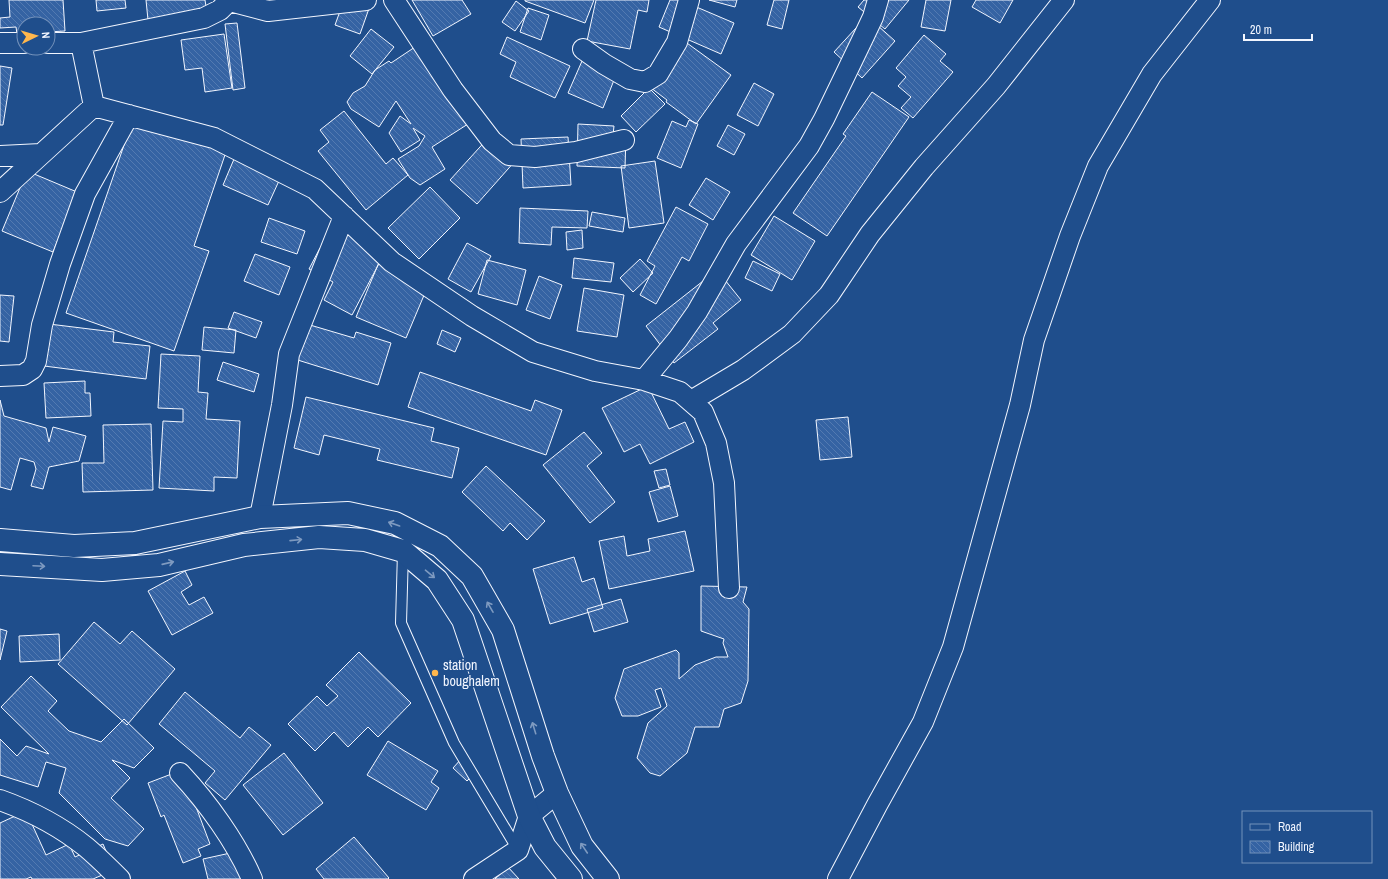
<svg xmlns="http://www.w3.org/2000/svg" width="1388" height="879" viewBox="0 0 1388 879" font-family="'Archivo Narrow',sans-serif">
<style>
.building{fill:url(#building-back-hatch);stroke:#f2f6ff}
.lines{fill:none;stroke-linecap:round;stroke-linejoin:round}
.lane-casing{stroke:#f2f6ff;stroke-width:12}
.street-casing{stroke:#f2f6ff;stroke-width:22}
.primary-casing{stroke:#f2f6ff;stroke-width:24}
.lane{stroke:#1f4e8c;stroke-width:10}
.street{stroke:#1f4e8c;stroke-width:20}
.primary{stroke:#1f4e8c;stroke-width:22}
.oneway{stroke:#7e9ac0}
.poi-dot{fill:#ffb74d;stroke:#1f4e8c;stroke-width:1.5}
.labels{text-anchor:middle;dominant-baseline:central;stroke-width:3;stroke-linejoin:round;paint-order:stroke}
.poi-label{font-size:14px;fill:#f2f6ff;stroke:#1f4e8c;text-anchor:start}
</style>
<defs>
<pattern id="building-back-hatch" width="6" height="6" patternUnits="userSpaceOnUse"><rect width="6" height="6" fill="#3563a3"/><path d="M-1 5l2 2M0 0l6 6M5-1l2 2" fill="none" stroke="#537ab1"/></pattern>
</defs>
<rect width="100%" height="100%" fill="#1f4e8c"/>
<path class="building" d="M 9,0 L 63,0 L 65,31 L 48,32 L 48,24 L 24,24 L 24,34 L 17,34 L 16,27 L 0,28 L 0,18 L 10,17 Z
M 96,0 L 125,0 L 126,8 L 97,11 Z
M 146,0 L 205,0 L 207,13 L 148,20 Z
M 344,0 L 372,0 L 360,34 L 335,25 Z
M 412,0 L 462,0 L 471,14 L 433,36 Z
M 525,0 L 594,0 L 585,23 L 525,1 Z
M 596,0 L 649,0 L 647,12 L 638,10 L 630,49 L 587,41 Z
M 670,0 L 680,0 L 734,23 L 721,54 L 659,27 Z
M 709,0 L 737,0 L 735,7 Z
M 774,0 L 789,0 L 782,29 L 767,25 Z
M 864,0 L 909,0 L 885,29 L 858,7 Z
M 926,0 L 951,0 L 945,31 L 921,27 Z
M 976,0 L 1013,0 L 1000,23 L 972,7 Z
M 516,1 L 529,11 L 515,31 L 502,22 Z
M 528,8 L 549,15 L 541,40 L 520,32 Z
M 867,16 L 895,41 L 862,78 L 834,52 Z
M 237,23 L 245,88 L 233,90 L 225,24 Z
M 371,29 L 394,47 L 372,74 L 350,56 Z
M 224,34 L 232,88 L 205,92 L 202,68 L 185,70 L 181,40 Z
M 924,35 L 946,54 L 940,61 L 953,72 L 913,118 L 901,108 L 911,97 L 898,86 L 906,77 L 896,68 Z
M 507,37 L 570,66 L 555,98 L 510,77 L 516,62 L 500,54 Z
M 680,38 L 731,75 L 696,124 L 666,102 L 667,100 L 647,85 Z
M 418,45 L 468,124 L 432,147 L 445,169 L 420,185 L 410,178 L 398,159 L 419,146 L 425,136 L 413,128 L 420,140 L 401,152 L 389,133 L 400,116 L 411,124 L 396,101 L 379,127 L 351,109 L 347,102 L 353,93 L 365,86 L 375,70 L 389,61 L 391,63 Z
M 582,61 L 616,75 L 603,108 L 568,93 Z
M 0,66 L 12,68 L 3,125 L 0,125 Z
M 754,83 L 774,94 L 758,126 L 737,115 Z
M 649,88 L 665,104 L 636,132 L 621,116 Z
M 872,92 L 909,117 L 827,236 L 793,213 L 846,136 L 843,134 Z
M 344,111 L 386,164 L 393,158 L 408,175 L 366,210 L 318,151 L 329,142 L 320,130 Z
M 689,120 L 698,124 L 681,168 L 657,158 L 672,121 L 686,127 Z
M 132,122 L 227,149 L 194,246 L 209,251 L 174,351 L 66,313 Z
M 578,124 L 614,126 L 613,135 L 626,135 L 625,168 L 577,166 Z
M 728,125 L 745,134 L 734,155 L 717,146 Z
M 489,137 L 516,160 L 477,204 L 450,180 Z
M 568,137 L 571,185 L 523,188 L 521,139 Z
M 237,152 L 283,172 L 268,205 L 223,185 Z
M 655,161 L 664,223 L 629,228 L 621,166 Z
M 27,171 L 77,192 L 53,252 L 2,231 Z
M 706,178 L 730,192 L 713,220 L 689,205 Z
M 430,187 L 460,218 L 419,259 L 388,228 Z
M 676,207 L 708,224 L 689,261 L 682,257 L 656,304 L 640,295 L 655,266 L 647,261 Z
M 520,208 L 588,211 L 587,228 L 552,227 L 551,245 L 519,243 Z
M 592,212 L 625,218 L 623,232 L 589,226 Z
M 774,216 L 815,241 L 792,280 L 751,255 Z
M 269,218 L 305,231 L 297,254 L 261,242 Z
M 343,229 L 385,252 L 352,315 L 324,300 L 333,282 L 309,269 L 320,248 L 330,253 Z
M 582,230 L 583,248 L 567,250 L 566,232 Z
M 467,243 L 491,256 L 471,292 L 448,279 Z
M 255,254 L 290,267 L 279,295 L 244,281 Z
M 574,258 L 614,263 L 611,282 L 572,278 Z
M 640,259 L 653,273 L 633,292 L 620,278 Z
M 380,260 L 430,281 L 406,338 L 356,317 Z
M 487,260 L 526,270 L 517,305 L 478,294 Z
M 753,261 L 780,274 L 772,291 L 745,278 Z
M 717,270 L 741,300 L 713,323 L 718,329 L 674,363 L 646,326 Z
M 539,276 L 562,285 L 550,319 L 526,310 Z
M 584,288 L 624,295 L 617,337 L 577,331 Z
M 0,295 L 14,296 L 9,342 L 0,341 Z
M 234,312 L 262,322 L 256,338 L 228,328 Z
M 49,324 L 114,332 L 113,342 L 150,346 L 146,379 L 44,366 Z
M 310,325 L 354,338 L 356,332 L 391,343 L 378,385 L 288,357 Z
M 204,327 L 236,330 L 234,353 L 202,350 Z
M 442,330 L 461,338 L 455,352 L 437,344 Z
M 161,354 L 200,356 L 198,392 L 208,393 L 206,419 L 240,421 L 237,478 L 214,477 L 214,491 L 159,488 L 163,421 L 183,422 L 183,409 L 158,408 Z
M 223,362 L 259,374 L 254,392 L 217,380 Z
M 420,372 L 531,411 L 535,400 L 562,410 L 546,455 L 408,407 Z
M 85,381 L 85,393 L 90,393 L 91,416 L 46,418 L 44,383 Z
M 648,386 L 669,429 L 685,422 L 694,442 L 650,464 L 640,444 L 624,452 L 602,408 Z
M 306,397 L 434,428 L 431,441 L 459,448 L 452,478 L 377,460 L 380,449 L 324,435 L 319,455 L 294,448 Z
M 0,400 L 4,416 L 46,428 L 49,442 L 53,427 L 86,436 L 79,461 L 49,467 L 43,489 L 31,486 L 36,469 L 34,462 L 20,458 L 11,490 L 0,487 Z
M 848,417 L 852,457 L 820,460 L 816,420 Z
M 151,424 L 153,490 L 83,492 L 82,463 L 104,463 L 103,425 Z
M 584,432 L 602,453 L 587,466 L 615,502 L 590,523 L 543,465 Z
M 486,466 L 545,521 L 527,540 L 510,523 L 503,531 L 462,492 Z
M 666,469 L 670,485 L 659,488 L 654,471 Z
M 670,486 L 678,516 L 658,522 L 649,492 Z
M 685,531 L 694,571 L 609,589 L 599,541 L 624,536 L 627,556 L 650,551 L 648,539 Z
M 574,557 L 582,582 L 594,578 L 603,608 L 550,624 L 533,569 Z
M 185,571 L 192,585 L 181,592 L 189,605 L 204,597 L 213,613 L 172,635 L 148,591 Z
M 701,586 L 747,587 L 743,602 L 749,609 L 748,681 L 741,703 L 724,709 L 719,727 L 695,727 L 687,753 L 660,776 L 650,773 L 637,758 L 648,723 L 667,706 L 661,688 L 655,690 L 661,707 L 638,716 L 622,716 L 615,698 L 624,669 L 676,650 L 679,653 L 679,679 L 695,665 L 716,657 L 728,657 L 723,643 L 724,639 L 701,631 Z
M 621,599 L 628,622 L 594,632 L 587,609 Z
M 94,622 L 120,644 L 132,631 L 175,669 L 127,725 L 58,664 Z
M 0,629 L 7,631 L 0,660 Z
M 59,634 L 60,660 L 20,662 L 19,636 Z
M 359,652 L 411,703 L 378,737 L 368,727 L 348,747 L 334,732 L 315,751 L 288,724 L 317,696 L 327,706 L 338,696 L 326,685 Z
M 31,676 L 57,701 L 48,711 L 69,731 L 101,742 L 124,719 L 154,748 L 134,768 L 112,760 L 130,778 L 111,798 L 144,829 L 128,846 L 105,839 L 59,793 L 66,768 L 46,762 L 38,787 L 0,775 L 0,739 L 17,756 L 26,746 L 49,754 L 1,707 Z
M 185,692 L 240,738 L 249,727 L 271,745 L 225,800 L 205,783 L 215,771 L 159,724 Z
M 388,741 L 438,771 L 431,782 L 439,788 L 426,810 L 367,775 Z
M 284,753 L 323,803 L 283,835 L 243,785 Z
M 462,758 L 476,772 L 467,781 L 453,768 Z
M 182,770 L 210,844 L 198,849 L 201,856 L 183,863 L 164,815 L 161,817 L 148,783 Z
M 26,811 L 46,855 L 69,844 L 75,857 L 103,844 L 114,870 L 93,879 L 32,879 L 31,877 L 26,879 L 0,879 L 0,823 Z
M 354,837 L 389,878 L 388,879 L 324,879 L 316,869 Z
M 235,852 L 241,879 L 208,879 L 203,859 Z
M 508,867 L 519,879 L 495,879 Z"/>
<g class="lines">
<defs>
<path id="lane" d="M 403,551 L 401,623 L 454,743 L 518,850"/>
<path id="street" d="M 394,0 L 453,90 L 492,141 L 509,155 L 535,157 L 576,152 L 624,140
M 230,1 L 268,11 L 366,0
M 0,43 L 24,43
M 48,43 L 81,43 L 204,18 L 220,10 L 230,0
M 583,49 L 604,64 L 630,79 L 645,82 L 658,74 L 677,42 L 689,0
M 94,106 L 214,138 L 315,189 L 392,262 L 472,316 L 533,352 L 595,371 L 644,380 L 680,392 L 703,412 L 716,443 L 724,483 L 729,588
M 0,156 L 41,154
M 0,192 L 94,106 L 81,43
M 0,376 L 23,375 L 32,369 L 36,361 L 42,325 L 60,264 L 85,194 L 129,115
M 644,380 L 678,339 L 697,312 L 736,244 L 809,146 L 824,119 L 864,36 L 873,17 L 878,0
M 691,401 L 743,370 L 792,334 L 829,295 L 870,234 L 924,167 L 996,86 L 1064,0
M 260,517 L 282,405 L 289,354 L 344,216
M 180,773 C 208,803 236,842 252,879
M 0,800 C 31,811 60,826 86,847 C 98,857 109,868 120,879
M 474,879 L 518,850 L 529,816 L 557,793
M 838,879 L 877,805 L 923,722 L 953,647 L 1020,405 L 1034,340 L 1070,236 L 1098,166 L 1152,74 L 1210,0"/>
<path id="primary" d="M 0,540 L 74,546 L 135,543 L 260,517 L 348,513 L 395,523 L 440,546 L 472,576 L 503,630 L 543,756 L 557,793 L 582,846 L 608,879
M 0,564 L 102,570 L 159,565 L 244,545 L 319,537 L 365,540 L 403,551 L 437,580 L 463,620 L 529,816 L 545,847 L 571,879"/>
</defs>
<use href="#lane" class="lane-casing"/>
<use href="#street" class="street-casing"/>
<use href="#primary" class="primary-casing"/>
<use href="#lane" class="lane"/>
<use href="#street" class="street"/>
<use href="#primary" class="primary"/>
</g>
<defs><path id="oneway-shaft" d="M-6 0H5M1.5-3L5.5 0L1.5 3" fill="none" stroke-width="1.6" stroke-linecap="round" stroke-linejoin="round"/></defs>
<g class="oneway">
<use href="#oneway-shaft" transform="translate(394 524) rotate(-161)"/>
<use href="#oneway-shaft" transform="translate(296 540) rotate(-6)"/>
<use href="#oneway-shaft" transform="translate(168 563) rotate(-13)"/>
<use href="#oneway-shaft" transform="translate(39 566) rotate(3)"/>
<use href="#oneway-shaft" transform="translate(430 574) rotate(40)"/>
<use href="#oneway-shaft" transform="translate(490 607) rotate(-120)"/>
<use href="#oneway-shaft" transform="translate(534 728) rotate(-107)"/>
<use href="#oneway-shaft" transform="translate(584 848) rotate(-124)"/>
</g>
<circle class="poi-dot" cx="435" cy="673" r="4"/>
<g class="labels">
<g class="poi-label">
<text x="443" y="665">station<tspan x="443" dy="16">boughalem</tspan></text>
</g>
</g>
<rect x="1242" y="811" width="130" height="52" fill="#1f4e8c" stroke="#7391ba"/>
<rect x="1250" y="824" width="20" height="6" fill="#1f4e8c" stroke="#7391ba"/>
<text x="1278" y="831" font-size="12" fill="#f2f6ff">Road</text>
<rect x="1250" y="841" width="20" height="12" fill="url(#building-back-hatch)" stroke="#7391ba"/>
<text x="1278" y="851" font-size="12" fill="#f2f6ff">Building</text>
<g transform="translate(36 36) rotate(85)"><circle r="19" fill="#1f4e8c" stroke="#7391ba"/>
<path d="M0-3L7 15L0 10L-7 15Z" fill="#ffb74d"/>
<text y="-6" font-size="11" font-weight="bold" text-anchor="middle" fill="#f2f6ff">N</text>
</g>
<path d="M1244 34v6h68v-6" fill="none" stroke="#f2f6ff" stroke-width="2"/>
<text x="1250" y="34" font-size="12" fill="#f2f6ff" stroke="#1f4e8c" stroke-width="3" paint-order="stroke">20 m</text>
</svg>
